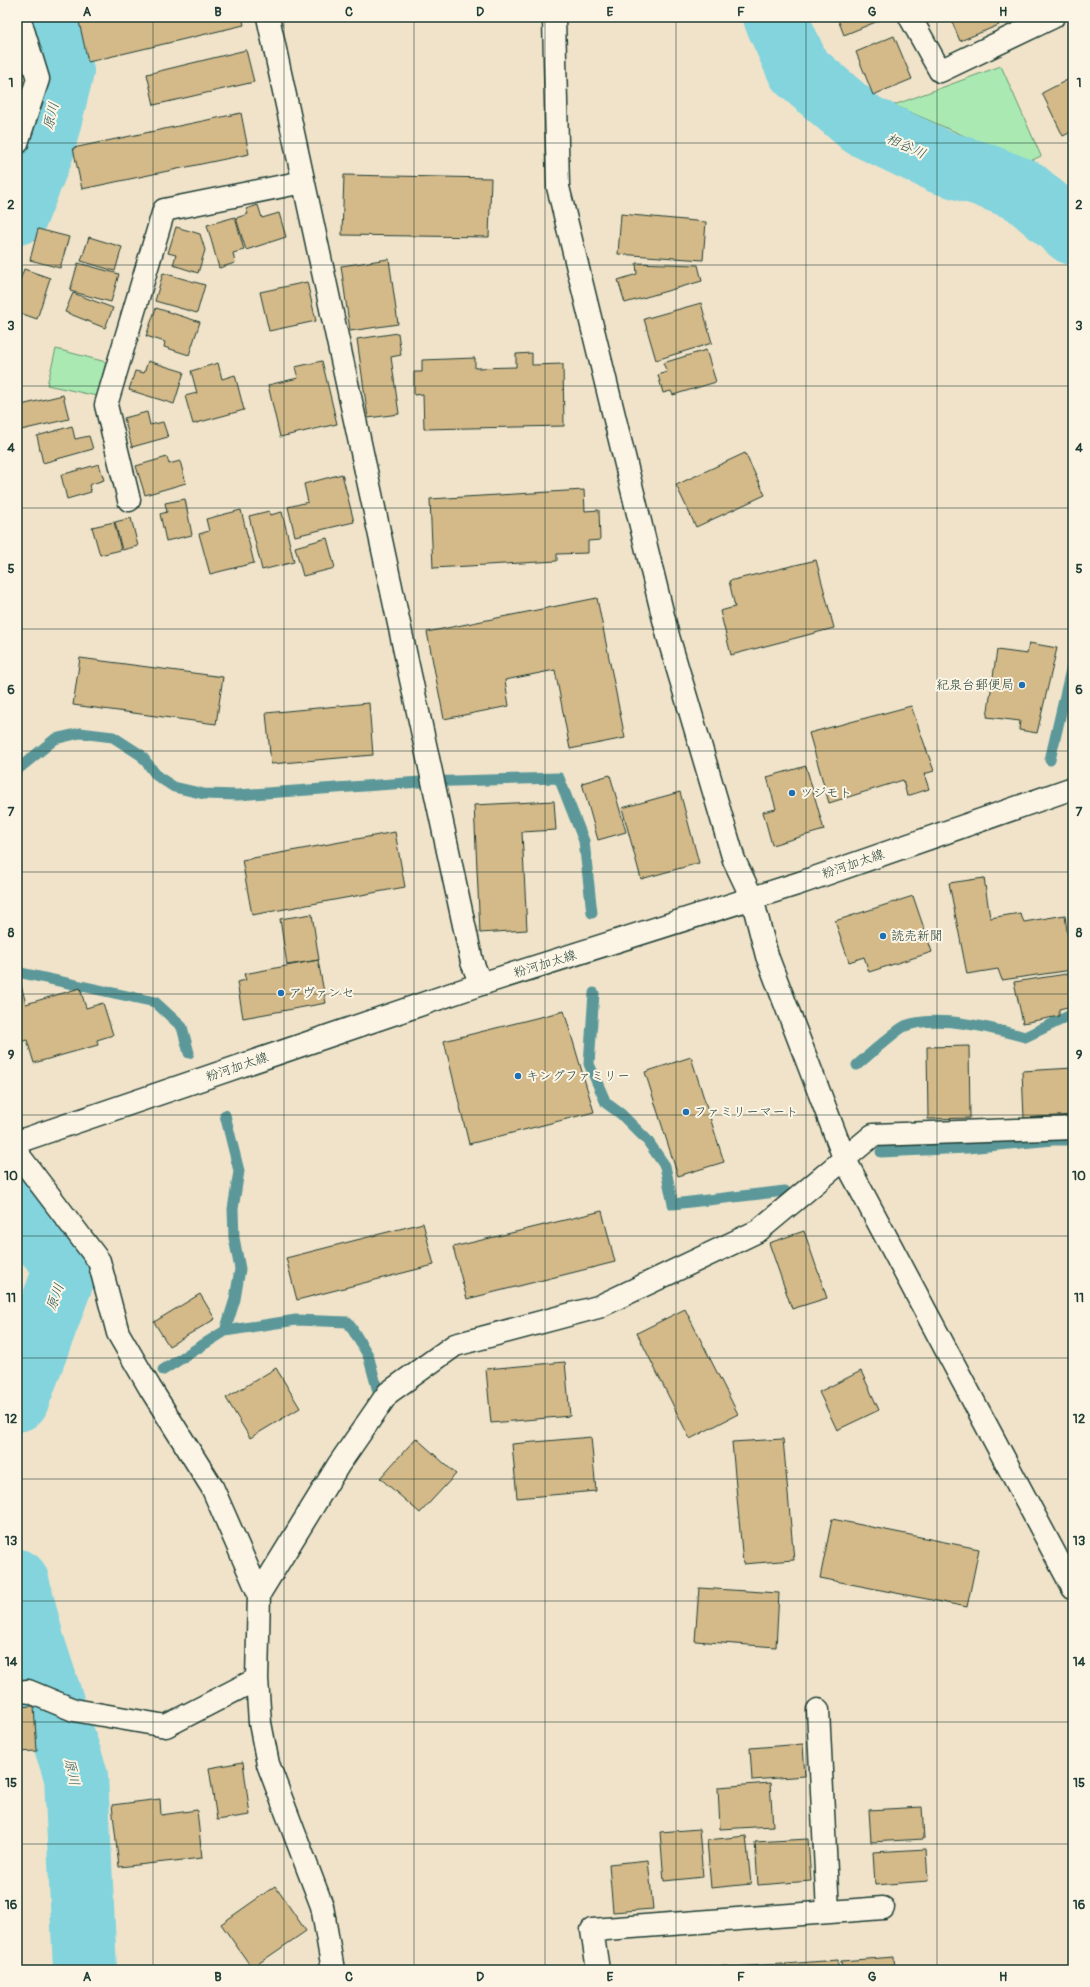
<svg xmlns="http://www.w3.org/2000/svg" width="1090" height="1987" viewBox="0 0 1090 1987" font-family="Pangolin,'Klee One',sans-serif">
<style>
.green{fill:#aaeab2;stroke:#649473}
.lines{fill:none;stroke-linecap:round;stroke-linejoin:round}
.stream{stroke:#5c9899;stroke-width:11}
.river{stroke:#84d4dd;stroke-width:64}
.building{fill:#d4b989;stroke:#1f3d34}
.minor-casing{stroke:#1f3d34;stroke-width:25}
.major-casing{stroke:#1f3d34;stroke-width:25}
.minor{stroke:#fcf5e5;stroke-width:22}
.major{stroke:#fcf5e5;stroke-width:22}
.grid{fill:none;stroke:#1f3d34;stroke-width:1;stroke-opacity:0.55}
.poi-dot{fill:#1f6fb2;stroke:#fcf5e5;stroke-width:1.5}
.labels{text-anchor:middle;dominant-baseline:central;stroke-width:4;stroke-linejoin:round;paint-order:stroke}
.poi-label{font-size:13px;fill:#1f3d34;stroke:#fcf5e5;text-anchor:start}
.street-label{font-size:13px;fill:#1f3d34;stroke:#fcf5e5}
.water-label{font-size:14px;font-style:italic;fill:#335b56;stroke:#fcf5e5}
.neatline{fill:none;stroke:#1f3d34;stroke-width:1.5}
.grid-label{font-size:13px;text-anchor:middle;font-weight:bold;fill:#1f3d34}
</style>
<rect width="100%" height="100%" fill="#f0e3c9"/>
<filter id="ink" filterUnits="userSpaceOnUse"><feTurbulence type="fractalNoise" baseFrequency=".025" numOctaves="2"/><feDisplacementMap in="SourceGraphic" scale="8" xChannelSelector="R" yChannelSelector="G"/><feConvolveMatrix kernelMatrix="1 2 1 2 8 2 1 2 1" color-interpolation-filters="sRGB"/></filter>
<g filter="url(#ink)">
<path class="green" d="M 1001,66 L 1041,156 L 1026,163 L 894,105 Z
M 56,349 L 106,362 L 97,396 L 47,385 Z"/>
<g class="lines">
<path class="stream" d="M 1050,760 L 1073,661
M 17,770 L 55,739 L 80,733 L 113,737 L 141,755 L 157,776 L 174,787 L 204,794 L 238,795 L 420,782 L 559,778 L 584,841 L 592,913
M 17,972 L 155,1002 L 182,1027 L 189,1053
M 594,993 L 589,1064 L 606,1103 L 621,1114 L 647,1140 L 665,1166 L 673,1204 L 785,1191
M 857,1065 C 867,1057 896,1030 905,1026 C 938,1014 992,1028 1025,1037 L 1073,1014
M 881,1152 L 967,1148 L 1053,1140 L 1073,1140
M 225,1331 L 235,1299 L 240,1269 L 234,1238 L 233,1209 L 239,1171 L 225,1115
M 163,1370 L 225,1331 L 296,1320 L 348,1322 L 368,1355 L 379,1395"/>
<path class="river" d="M 775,17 L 799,70 L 863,125 L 941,162 L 981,174 L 1024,191 L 1073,233
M 17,213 L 42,151 L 62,71 L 45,17
M 17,1208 L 67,1266 L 17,1400
M 17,1581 L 33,1644 L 76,1776 L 85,1970"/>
</g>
<path class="building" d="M 78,17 L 242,17 L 244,25 L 88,62 Z
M 837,17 L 882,17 L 883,19 L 844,35 Z
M 950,17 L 995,17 L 999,25 L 960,41 Z
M 894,36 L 912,79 L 873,95 L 856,52 Z
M 246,50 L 254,82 L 154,105 L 147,74 Z
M 1073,77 L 1073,131 L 1063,136 L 1042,93 Z
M 241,113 L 249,154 L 82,189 L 73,148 Z
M 344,175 L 491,178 L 489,237 L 342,235 Z
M 258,205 L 262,218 L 279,213 L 286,237 L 246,250 L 236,218 L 248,214 L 246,209 Z
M 621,214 L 706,222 L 703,260 L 618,254 Z
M 235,217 L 244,250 L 233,253 L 235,263 L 219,268 L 207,225 Z
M 176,227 L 200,234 L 205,250 L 198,273 L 173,265 L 176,255 L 168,253 Z
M 38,229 L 69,237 L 60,268 L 30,260 Z
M 89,237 L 122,247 L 115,271 L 81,261 Z
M 389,259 L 398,324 L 350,331 L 341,266 Z
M 78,263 L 119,274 L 111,302 L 70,291 Z
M 636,263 L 698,265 L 702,281 L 625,303 L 618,280 L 637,274 Z
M 24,269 L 50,278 L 37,319 L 17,312 L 17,282 L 19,283 Z
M 163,273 L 205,285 L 197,313 L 155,301 Z
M 307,282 L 316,321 L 269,331 L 260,292 Z
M 73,293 L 113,308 L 105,328 L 65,312 Z
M 701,303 L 712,343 L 656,360 L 644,319 Z
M 156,308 L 200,322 L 189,355 L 164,347 L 165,342 L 146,336 Z
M 398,333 L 401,355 L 391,357 L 399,414 L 368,418 L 357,339 Z
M 706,350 L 716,382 L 673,395 L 671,391 L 663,393 L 658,375 L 667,372 L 663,363 Z
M 532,353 L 532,365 L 563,364 L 564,426 L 424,429 L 423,394 L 414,395 L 414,372 L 422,372 L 422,360 L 475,358 L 475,368 L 516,367 L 516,354 Z
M 148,361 L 184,372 L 174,404 L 129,390 L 135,371 L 144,373 Z
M 322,361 L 337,424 L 280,437 L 268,385 L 298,378 L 295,367 Z
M 218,363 L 222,379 L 235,375 L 244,410 L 193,424 L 185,396 L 197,393 L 191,371 Z
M 63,395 L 69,419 L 21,430 L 17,406 Z
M 147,412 L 150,425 L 163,422 L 168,437 L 132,447 L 124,418 Z
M 72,426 L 75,439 L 89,436 L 93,449 L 43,463 L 37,436 Z
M 745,453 L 765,495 L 696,527 L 676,485 Z
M 167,457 L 169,464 L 180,461 L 186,483 L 145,495 L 136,466 Z
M 99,464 L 104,480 L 89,485 L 91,492 L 67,499 L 61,475 Z
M 342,474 L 354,522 L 295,536 L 288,507 L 308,502 L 304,484 Z
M 584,490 L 585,511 L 599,510 L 600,540 L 588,541 L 588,553 L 557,554 L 557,561 L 433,568 L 430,499 Z
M 185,499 L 192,535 L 166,541 L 160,514 L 167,512 L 165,503 Z
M 241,510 L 254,563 L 210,574 L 199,534 L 209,531 L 206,519 Z
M 269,511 L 270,515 L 282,512 L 294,562 L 262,570 L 249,516 Z
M 131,518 L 138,546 L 122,550 L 115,522 Z
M 114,522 L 121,550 L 100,555 L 92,527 Z
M 327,538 L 335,568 L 303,576 L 295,547 Z
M 816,560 L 834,628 L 731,655 L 720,611 L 735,607 L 729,581 Z
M 597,598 L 625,738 L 570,749 L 555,670 L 505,680 L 509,706 L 444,719 L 427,632 Z
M 1029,643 L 1057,648 L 1037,733 L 1019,730 L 1020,721 L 987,717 L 997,650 L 1027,654 Z
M 80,658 L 223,677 L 216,724 L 73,705 Z
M 369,703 L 373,755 L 271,764 L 266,713 Z
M 911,706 L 934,771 L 924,774 L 929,789 L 907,796 L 903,780 L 829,803 L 809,733 Z
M 806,766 L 824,830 L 772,845 L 763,812 L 776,809 L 767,777 Z
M 610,775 L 626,832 L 598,840 L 582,783 Z
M 680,792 L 699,863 L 641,879 L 622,808 Z
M 554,801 L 556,830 L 522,832 L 527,930 L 480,933 L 474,805 Z
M 395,832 L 405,887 L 252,915 L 242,860 Z
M 984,878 L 990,918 L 1020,913 L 1024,922 L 1065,915 L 1072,970 L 1002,980 L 998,969 L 967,974 L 949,883 Z
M 913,896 L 932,952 L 869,972 L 864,957 L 849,962 L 835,921 Z
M 312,914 L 319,960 L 287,965 L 280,919 Z
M 318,960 L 326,1003 L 243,1018 L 237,982 L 246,980 L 244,974 Z
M 1073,973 L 1073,997 L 1070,998 L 1072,1006 L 1059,1009 L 1059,1016 L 1023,1023 L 1014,982 Z
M 20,981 L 26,1004 L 80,988 L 86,1008 L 103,1003 L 113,1035 L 97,1040 L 98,1045 L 34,1063 L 27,1040 L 17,1043 L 17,982 Z
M 564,1011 L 594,1112 L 469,1144 L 444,1041 Z
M 969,1046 L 970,1118 L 928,1119 L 927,1047 Z
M 691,1057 L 724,1162 L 678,1176 L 645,1072 Z
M 1073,1068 L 1073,1115 L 1024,1118 L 1022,1071 Z
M 602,1211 L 615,1262 L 467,1299 L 453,1247 Z
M 423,1223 L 434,1265 L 297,1300 L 286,1258 Z
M 804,1231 L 827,1298 L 792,1309 L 769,1243 Z
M 200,1294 L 215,1319 L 169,1346 L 154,1322 Z
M 685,1309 L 738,1414 L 690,1439 L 637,1333 Z
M 565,1362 L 570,1416 L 491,1423 L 486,1369 Z
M 276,1368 L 300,1408 L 250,1438 L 226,1398 Z
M 861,1371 L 879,1410 L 837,1430 L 819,1392 Z
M 591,1437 L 596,1491 L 517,1498 L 512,1444 Z
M 416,1438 L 456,1474 L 420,1513 L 380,1478 Z
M 783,1439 L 794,1560 L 743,1564 L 732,1442 Z
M 832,1519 L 979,1549 L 967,1607 L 820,1578 Z
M 699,1588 L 779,1593 L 776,1647 L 695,1641 Z
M 34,1706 L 37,1751 L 17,1752 L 17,1707 Z
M 803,1744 L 805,1776 L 752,1780 L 750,1748 Z
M 243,1762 L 250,1815 L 217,1820 L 209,1768 Z
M 770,1783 L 773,1826 L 720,1829 L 718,1787 Z
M 160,1799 L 161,1815 L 197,1810 L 202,1858 L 119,1867 L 112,1805 Z
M 922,1807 L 924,1839 L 871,1842 L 869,1810 Z
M 699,1829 L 703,1877 L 664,1881 L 660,1832 Z
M 746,1836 L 751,1884 L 711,1888 L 707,1840 Z
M 808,1839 L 811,1881 L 758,1885 L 755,1842 Z
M 926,1849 L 928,1881 L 875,1885 L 873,1852 Z
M 648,1860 L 653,1909 L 613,1912 L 609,1864 Z
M 275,1886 L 306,1931 L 252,1968 L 221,1924 Z
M 894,1957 L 895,1970 L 842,1970 L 841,1961 Z
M 838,1960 L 838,1970 L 786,1970 L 785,1964 Z
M 783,1964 L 783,1970 L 730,1970 L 730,1967 Z
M 728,1966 L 728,1970 L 675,1970 L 675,1969 Z"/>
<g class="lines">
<defs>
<path id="minor" d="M 268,17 L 472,962 L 481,984
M 554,17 L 558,187 L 668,636 L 734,860 L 752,898 L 767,956 L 845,1160 L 1073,1588
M 910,17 L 940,71 L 1053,17
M 17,143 L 38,79 L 19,17
M 129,500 L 106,405 L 164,210 L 303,182
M 17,1153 L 99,1261 L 118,1333 L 150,1388 L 212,1487 L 259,1594 L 257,1679 L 260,1723 L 268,1764 L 322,1906 L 333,1970
M 259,1594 L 339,1464 L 388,1393 L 455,1345 L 598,1307 L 758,1231 L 873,1135 L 1073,1128
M 17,1692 L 28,1691 L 74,1710 L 166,1726 L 257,1679
M 818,1710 L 828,1912
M 598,1970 L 592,1930 L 883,1908"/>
<path id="major" d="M 17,1142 L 481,984 L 800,883 L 1073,788"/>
</defs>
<use href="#minor" class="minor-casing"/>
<use href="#major" class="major-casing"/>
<use href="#minor" class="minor"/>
<use href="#major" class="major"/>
</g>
</g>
<path class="grid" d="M 153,17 L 153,1970M 284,17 L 284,1970M 414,17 L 414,1970M 545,17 L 545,1970M 676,17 L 676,1970M 806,17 L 806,1970M 937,17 L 937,1970M 17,143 L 1073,143M 17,265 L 1073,265M 17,386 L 1073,386M 17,508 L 1073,508M 17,629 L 1073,629M 17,751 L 1073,751M 17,872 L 1073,872M 17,994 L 1073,994M 17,1115 L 1073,1115M 17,1236 L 1073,1236M 17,1358 L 1073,1358M 17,1479 L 1073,1479M 17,1601 L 1073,1601M 17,1722 L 1073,1722M 17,1844 L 1073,1844"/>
<g class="poi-dot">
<circle cx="1022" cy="685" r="4"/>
<circle cx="792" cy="793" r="4"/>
<circle cx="883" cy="936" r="4"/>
<circle cx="281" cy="993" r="4"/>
<circle cx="518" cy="1076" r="4"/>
<circle cx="686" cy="1112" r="4"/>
</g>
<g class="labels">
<g class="poi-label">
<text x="1014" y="685" text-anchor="end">紀泉台郵便局</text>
<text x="800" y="793">ツジモト</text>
<text x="891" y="936">読売新聞</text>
<text x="289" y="993">アヴァンセ</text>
<text x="526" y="1076">キングファミリー</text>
<text x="694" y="1112">ファミリーマート</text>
</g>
<g class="street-label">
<text transform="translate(853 864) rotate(-19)">粉河加太線</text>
<text transform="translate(545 964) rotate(-17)">粉河加太線</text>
<text transform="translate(237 1067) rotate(-19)">粉河加太線</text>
</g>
<g class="water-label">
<text transform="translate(51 116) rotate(-76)">原川</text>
<text transform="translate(906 146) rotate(25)">相谷川</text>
<text transform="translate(55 1297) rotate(-70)">原川</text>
<text transform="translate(72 1772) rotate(78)">原川</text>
</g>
</g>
<rect width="1090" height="1987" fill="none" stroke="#fcf5e5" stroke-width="44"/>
<rect x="22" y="22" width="1046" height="1943" class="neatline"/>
<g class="grid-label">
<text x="87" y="16">A</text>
<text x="218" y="16">B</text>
<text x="349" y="16">C</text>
<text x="480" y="16">D</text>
<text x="610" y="16">E</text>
<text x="741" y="16">F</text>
<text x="872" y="16">G</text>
<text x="1003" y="16">H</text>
<text x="11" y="87">1</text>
<text x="1079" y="87">1</text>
<text x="11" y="209">2</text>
<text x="1079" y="209">2</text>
<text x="11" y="330">3</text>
<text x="1079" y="330">3</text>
<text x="11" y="452">4</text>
<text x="1079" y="452">4</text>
<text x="11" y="573">5</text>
<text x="1079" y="573">5</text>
<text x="11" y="694">6</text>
<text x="1079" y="694">6</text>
<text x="11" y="816">7</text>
<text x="1079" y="816">7</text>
<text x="11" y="937">8</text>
<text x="1079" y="937">8</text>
<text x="11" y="1059">9</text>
<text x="1079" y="1059">9</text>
<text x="11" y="1180">10</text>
<text x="1079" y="1180">10</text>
<text x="11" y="1302">11</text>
<text x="1079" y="1302">11</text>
<text x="11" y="1423">12</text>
<text x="1079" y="1423">12</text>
<text x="11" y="1545">13</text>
<text x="1079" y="1545">13</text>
<text x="11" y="1666">14</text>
<text x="1079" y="1666">14</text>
<text x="11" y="1787">15</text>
<text x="1079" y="1787">15</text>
<text x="11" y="1909">16</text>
<text x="1079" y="1909">16</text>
<text x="87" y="1981">A</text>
<text x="218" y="1981">B</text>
<text x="349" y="1981">C</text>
<text x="480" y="1981">D</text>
<text x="610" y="1981">E</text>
<text x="741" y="1981">F</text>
<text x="872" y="1981">G</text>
<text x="1003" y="1981">H</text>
</g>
</svg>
